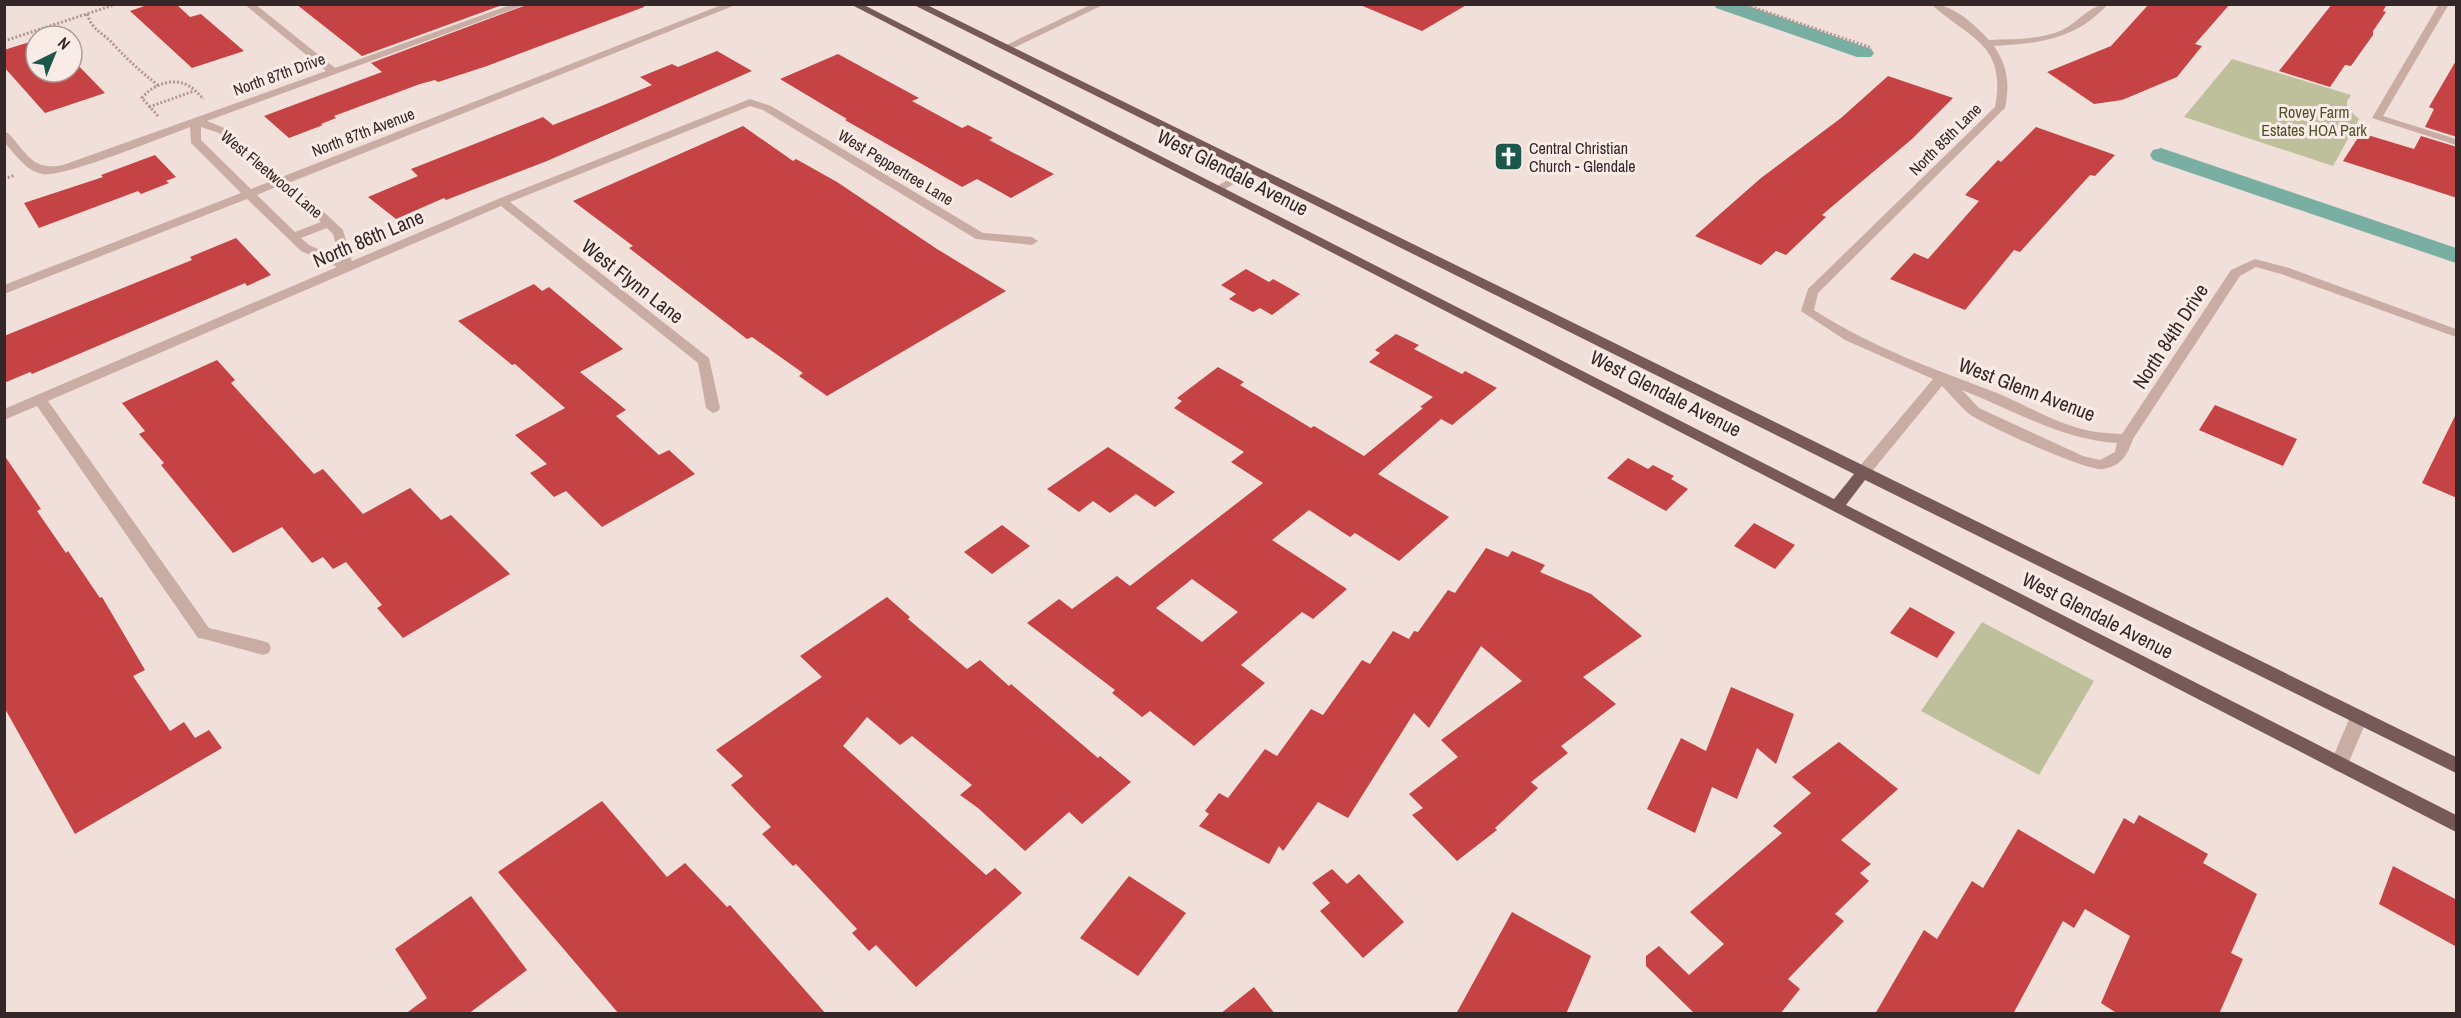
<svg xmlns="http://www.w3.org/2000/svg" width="2461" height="1018" viewBox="0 0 2461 1018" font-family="'Archivo Narrow',sans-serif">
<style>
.green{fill:#bdc09a}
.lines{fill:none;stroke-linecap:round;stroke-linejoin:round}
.canal{fill:#79aea2;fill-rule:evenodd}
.building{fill:#c54345;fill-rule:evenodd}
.path{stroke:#b59690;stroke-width:3;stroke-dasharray:2 2;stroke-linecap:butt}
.minor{fill:#c9ada5;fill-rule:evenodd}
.major{fill:#775a58;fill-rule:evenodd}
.labels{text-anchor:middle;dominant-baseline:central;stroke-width:6;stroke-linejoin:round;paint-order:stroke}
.far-street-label{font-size:16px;fill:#352727;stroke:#f9ebe5}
.far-park-label{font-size:16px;fill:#4f532b;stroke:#f9ebe5}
.far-poi-label{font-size:16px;fill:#352727;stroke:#f9ebe5;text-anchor:start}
.street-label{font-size:20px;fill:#352727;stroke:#f9ebe5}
</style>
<rect width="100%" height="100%" fill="#f1e0d9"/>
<path class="green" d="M 2232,59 L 2351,95 L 2347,101 L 2347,108 L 2359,119 L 2333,166 L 2184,117 Z
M 1982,622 L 2094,681 L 2039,775 L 1921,711 Z"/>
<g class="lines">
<path class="canal" d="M 1714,4 L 1743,4 L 1871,49 L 1874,53 L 1871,57 L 1857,57 L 1716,8 Z
M 2161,148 L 2456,248 L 2456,263 L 2153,160 L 2150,155 L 2153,150 Z"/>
</g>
<path class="building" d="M 150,4 L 176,4 L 190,17 L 201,14 L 244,51 L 192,68 L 130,11 Z
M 296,4 L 505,4 L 362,56 Z
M 529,4 L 644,4 L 644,7 L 487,66 L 438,82 L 435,80 L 420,84 L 334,116 L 336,118 L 321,124 L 323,125 L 289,138 L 264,116 L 382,72 L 371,63 Z
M 1358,4 L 1468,4 L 1422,31 Z
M 2149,4 L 2230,4 L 2195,44 L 2202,46 L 2177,77 L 2122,100 L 2094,104 L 2047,72 L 2111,46 Z
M 2332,4 L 2387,4 L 2383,11 L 2386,12 L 2373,31 L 2373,35 L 2351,66 L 2345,65 L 2330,87 L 2279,71 Z
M 36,40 L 36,72 L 72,72 L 72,59 L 105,93 L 45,113 L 4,67 L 4,50 Z
M 717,51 L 752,71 L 547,161 L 446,200 L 444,198 L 396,219 L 368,197 L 418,176 L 411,169 L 543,117 L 553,125 L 599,107 L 652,85 L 640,77 L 672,64 L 678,67 Z
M 838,54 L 919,98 L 912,101 L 962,128 L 968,125 L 993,138 L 989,140 L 1054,174 L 1011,198 L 977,179 L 962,187 L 845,120 L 847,119 L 780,79 Z
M 2457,59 L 2457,137 L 2425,127 L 2434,109 L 2429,107 Z
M 1888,76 L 1953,98 L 1912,139 L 1822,215 L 1826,217 L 1786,255 L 1776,251 L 1761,265 L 1695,236 L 1761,178 L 1841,118 Z
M 743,126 L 793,161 L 796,159 L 837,182 L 937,249 L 1006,291 L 827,396 L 799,376 L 803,373 L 752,337 L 747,339 L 629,248 L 633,246 L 573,201 Z
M 2036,127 L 2115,155 L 2095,176 L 2090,175 L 2020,252 L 2014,250 L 1965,310 L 1890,279 L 1914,253 L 1928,259 L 1979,201 L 1965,195 L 1998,160 L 2001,162 Z
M 2361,133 L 2414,149 L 2421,136 L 2457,147 L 2457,198 L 2343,161 Z
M 155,155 L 176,177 L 166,181 L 169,183 L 141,194 L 138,191 L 39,228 L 24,203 L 103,177 L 101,175 Z
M 236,238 L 271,275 L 247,286 L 245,283 L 32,374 L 30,372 L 4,383 L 4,336 L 192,260 L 190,257 Z
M 1246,269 L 1269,282 L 1273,279 L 1300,294 L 1272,315 L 1260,308 L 1253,312 L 1229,299 L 1236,294 L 1221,285 Z
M 534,284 L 542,291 L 549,287 L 623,349 L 580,372 L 626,410 L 616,416 L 659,455 L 669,450 L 695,474 L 602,527 L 566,491 L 554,497 L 530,473 L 547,464 L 515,435 L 565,408 L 515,364 L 512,365 L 458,321 Z
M 1396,334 L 1419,345 L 1414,349 L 1462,374 L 1465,371 L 1497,388 L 1452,425 L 1441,419 L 1378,474 L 1449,517 L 1399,561 L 1355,533 L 1350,537 L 1309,510 L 1272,540 L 1347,589 L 1313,619 L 1302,612 L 1241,665 L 1265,683 L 1194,746 L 1150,711 L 1142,717 L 1112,693 L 1115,690 L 1027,623 L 1059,599 L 1072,609 L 1117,576 L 1130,586 L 1263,483 L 1231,462 L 1244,452 L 1174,408 L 1182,401 L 1177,398 L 1218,367 L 1244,382 L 1240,385 L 1311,428 L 1314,426 L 1364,456 L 1423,408 L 1420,407 L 1433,397 L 1369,362 L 1380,353 L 1375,350 ZM 1192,579 L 1238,612 L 1202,642 L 1156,608 Z
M 217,360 L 235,380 L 231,383 L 314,474 L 323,469 L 363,514 L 410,488 L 441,520 L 451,515 L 510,574 L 403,638 L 377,608 L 382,605 L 346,562 L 333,569 L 323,557 L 312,563 L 282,527 L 233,553 L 161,465 L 164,463 L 139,434 L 145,431 L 122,403 Z
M 2215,405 L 2297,439 L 2283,466 L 2199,430 Z
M 2457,412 L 2457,498 L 2422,483 Z
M 1108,447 L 1175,492 L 1155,507 L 1136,494 L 1110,513 L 1093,501 L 1079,512 L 1047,489 Z
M 4,455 L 41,509 L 37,511 L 66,553 L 68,551 L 100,598 L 102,597 L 145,670 L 133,676 L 170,731 L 184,722 L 195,738 L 209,730 L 222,748 L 75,834 L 4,707 Z
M 1628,458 L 1648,469 L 1653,465 L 1674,476 L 1671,479 L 1688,489 L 1666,511 L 1607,478 Z
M 1754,523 L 1795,545 L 1775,569 L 1734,546 Z
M 1002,525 L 1030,546 L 992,574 L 964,552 Z
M 1486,548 L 1508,557 L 1512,551 L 1545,565 L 1540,572 L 1591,594 L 1642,636 L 1583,677 L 1616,704 L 1561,746 L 1568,753 L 1531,782 L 1538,788 L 1495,828 L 1497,830 L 1457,861 L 1412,815 L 1423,808 L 1409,794 L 1458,757 L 1441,740 L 1522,681 L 1481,646 L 1429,728 L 1414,713 L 1348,818 L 1318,802 L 1283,851 L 1279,846 L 1269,864 L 1199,826 L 1209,814 L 1205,811 L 1219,793 L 1228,798 L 1265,749 L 1277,756 L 1311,709 L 1323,715 L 1362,660 L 1370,664 L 1393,631 L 1409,639 L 1414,631 L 1418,632 L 1448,590 L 1455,593 Z
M 887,597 L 910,617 L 908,619 L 967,669 L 980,660 L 1009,686 L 1011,684 L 1098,758 L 1100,756 L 1131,782 L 1082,824 L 1069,812 L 1025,851 L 978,808 L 960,795 L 972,785 L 912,736 L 900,745 L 867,717 L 843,746 L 986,875 L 995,868 L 1022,893 L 916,987 L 876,945 L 869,951 L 852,933 L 857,929 L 796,864 L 793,866 L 762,834 L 771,827 L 731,785 L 743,776 L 716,750 L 822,677 L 800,656 Z
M 1910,607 L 1955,632 L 1937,658 L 1890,633 Z
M 1731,687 L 1794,714 L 1776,764 L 1757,748 L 1737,799 L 1712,787 L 1695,833 L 1647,809 L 1681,738 L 1706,751 Z
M 1839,742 L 1898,789 L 1841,840 L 1871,864 L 1860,873 L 1869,881 L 1835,914 L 1844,921 L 1788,979 L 1800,989 L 1780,1014 L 1695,1014 L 1646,966 L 1646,956 L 1659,946 L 1689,975 L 1724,944 L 1690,912 L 1782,833 L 1773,826 L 1811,793 L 1792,777 Z
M 602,801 L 667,877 L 685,863 L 727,907 L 730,905 L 826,1014 L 619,1014 L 498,872 Z
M 2139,815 L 2208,854 L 2203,863 L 2257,894 L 2231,953 L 2243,959 L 2219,1014 L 2118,1014 L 2101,1003 L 2130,936 L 2085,909 L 2074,928 L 2063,921 L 2013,1014 L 1875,1014 L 1924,930 L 1937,939 L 1972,881 L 1983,888 L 2018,829 L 2094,874 L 2124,818 L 2134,824 Z
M 2393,866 L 2457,900 L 2457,947 L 2379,904 Z
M 1332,869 L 1347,884 L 1359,874 L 1404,922 L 1363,958 L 1320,911 L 1330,903 L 1312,883 Z
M 1129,876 L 1186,913 L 1138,976 L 1080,938 Z
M 471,896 L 527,970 L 468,1014 L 405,1014 L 427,998 L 395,949 Z
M 1512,912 L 1591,956 L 1566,1014 L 1456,1014 Z
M 1254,987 L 1275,1014 L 1220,1014 Z"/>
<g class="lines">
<path class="path" d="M 1743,4 L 1872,48
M 87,14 C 93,32 103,32 114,45 C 130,62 140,71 159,86
M 4,41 L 117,4
M 149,107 L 194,91
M 158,116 L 142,98 C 151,86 170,78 185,84 C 193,87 198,94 204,99
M 4,179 L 15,175"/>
<path class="minor" d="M 244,4 L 255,4 L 335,68 L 513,4 L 527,4 L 207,121 L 227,129 L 279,178 L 724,4 L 738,4 L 286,184 L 309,198 L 343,230 L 352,261 L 498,199 L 750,99 L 771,106 L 983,233 L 1032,237 L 1038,241 L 1032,245 L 976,239 L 763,110 L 750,106 L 510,202 L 709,358 L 720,408 L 718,411 L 713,413 L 706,408 L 698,363 L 501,206 L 48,401 L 209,628 L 263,641 L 269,643 L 271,648 L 269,653 L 263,655 L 204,639 L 198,638 L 37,406 L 4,420 L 4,409 L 337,267 L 301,251 L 247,199 L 4,294 L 4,285 L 241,193 L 191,143 L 190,127 C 166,136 60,179 42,174 C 25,170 16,155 4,142 L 4,132 L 8,133 C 28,154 32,171 63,165 L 326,71 ZM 201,127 L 219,133 L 269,182 L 251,189 L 201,140 ZM 276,187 L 301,202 L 321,222 L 295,232 L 257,195 ZM 327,228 L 333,234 L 340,259 L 309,245 L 301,238 Z
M 1092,4 L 1105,4 L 1009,50 L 1000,48 Z
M 1931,4 C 1953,4 1974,24 1989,40 C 2012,39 2038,40 2060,31 C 2077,24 2090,4 2108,4 C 2077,39 2038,44 1994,46 C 2008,67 2010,84 2005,108 L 1818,293 L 1814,310 C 1871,347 1934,369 1997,393 C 2026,405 2054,423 2086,430 C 2097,433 2110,433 2122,434 L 2231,270 L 2255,259 L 2289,268 L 2456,329 L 2456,337 L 2281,274 L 2256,267 L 2240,276 L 2133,439 C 2127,456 2121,466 2103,469 C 2089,472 1981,424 1968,413 C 1959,405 1951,395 1942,386 L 1869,475 L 1859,475 L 1857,471 L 1859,467 L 1933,379 L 1845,340 L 1801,311 L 1808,289 L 1995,107 C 2007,43 1969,39 1931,4 ZM 1962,390 C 2014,410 2061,440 2117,443 L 2115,452 L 2100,460 L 2083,456 L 1979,408 Z
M 2439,4 L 2449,4 L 2383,116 L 2456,139 L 2456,145 L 2372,118 Z
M 1252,166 L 1258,169 L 1256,171 L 1222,191 L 1214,191 L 1212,189 Z
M 2359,710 L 2365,712 L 2368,717 L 2348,764 L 2345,769 L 2339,772 L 2333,769 L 2330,764 L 2350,717 L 2353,712 Z"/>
<path class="major" d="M 850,4 L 862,4 L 1834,499 L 1854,474 L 912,4 L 925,4 L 2456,757 L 2456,773 L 1865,480 L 1846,505 L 2456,815 L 2456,832 Z"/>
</g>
<defs>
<symbol id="church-square" viewBox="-11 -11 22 22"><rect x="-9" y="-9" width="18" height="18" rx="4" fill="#1d564b" stroke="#f9ebe5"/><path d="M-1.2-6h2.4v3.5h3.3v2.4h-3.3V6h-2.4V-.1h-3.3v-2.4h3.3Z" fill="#fff"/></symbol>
</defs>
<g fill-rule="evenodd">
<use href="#church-square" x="1492" y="140" width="33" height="33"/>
</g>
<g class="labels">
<g class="far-street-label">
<text transform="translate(279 74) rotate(-20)">North 87th Drive</text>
<text transform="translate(363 132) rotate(-21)">North 87th Avenue</text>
<text transform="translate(1945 139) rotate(-45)">North 85th Lane</text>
<text transform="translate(896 167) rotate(31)">West Peppertree Lane</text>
<text transform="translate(272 174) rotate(40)">West Fleetwood Lane</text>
</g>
<g class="far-park-label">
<text x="2314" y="112">Rovey Farm<tspan x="2314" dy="18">Estates HOA Park</tspan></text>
</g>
<g class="far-poi-label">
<text x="1529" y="148">Central Christian<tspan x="1529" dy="18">Church - Glendale</tspan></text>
</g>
<g class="street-label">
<text transform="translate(1233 172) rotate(27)">West Glendale Avenue</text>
<text transform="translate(368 238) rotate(-23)">North 86th Lane</text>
<text transform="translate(633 281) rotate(38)">West Flynn Lane</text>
<text transform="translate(2170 336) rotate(-57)">North 84th Drive</text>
<text transform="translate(2027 389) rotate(21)">West Glenn Avenue</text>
<text transform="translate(1666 393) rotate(27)">West Glendale Avenue</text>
<text transform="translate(2098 615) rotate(27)">West Glendale Avenue</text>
</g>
</g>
<rect width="2461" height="1018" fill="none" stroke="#352727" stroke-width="12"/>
<g transform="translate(54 54) rotate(43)"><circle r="28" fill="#f9ebe5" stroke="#ab9d99" stroke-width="1.5"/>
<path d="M0-4.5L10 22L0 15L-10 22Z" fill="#1d564b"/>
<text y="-9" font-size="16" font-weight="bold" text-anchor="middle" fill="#352727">N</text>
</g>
</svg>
